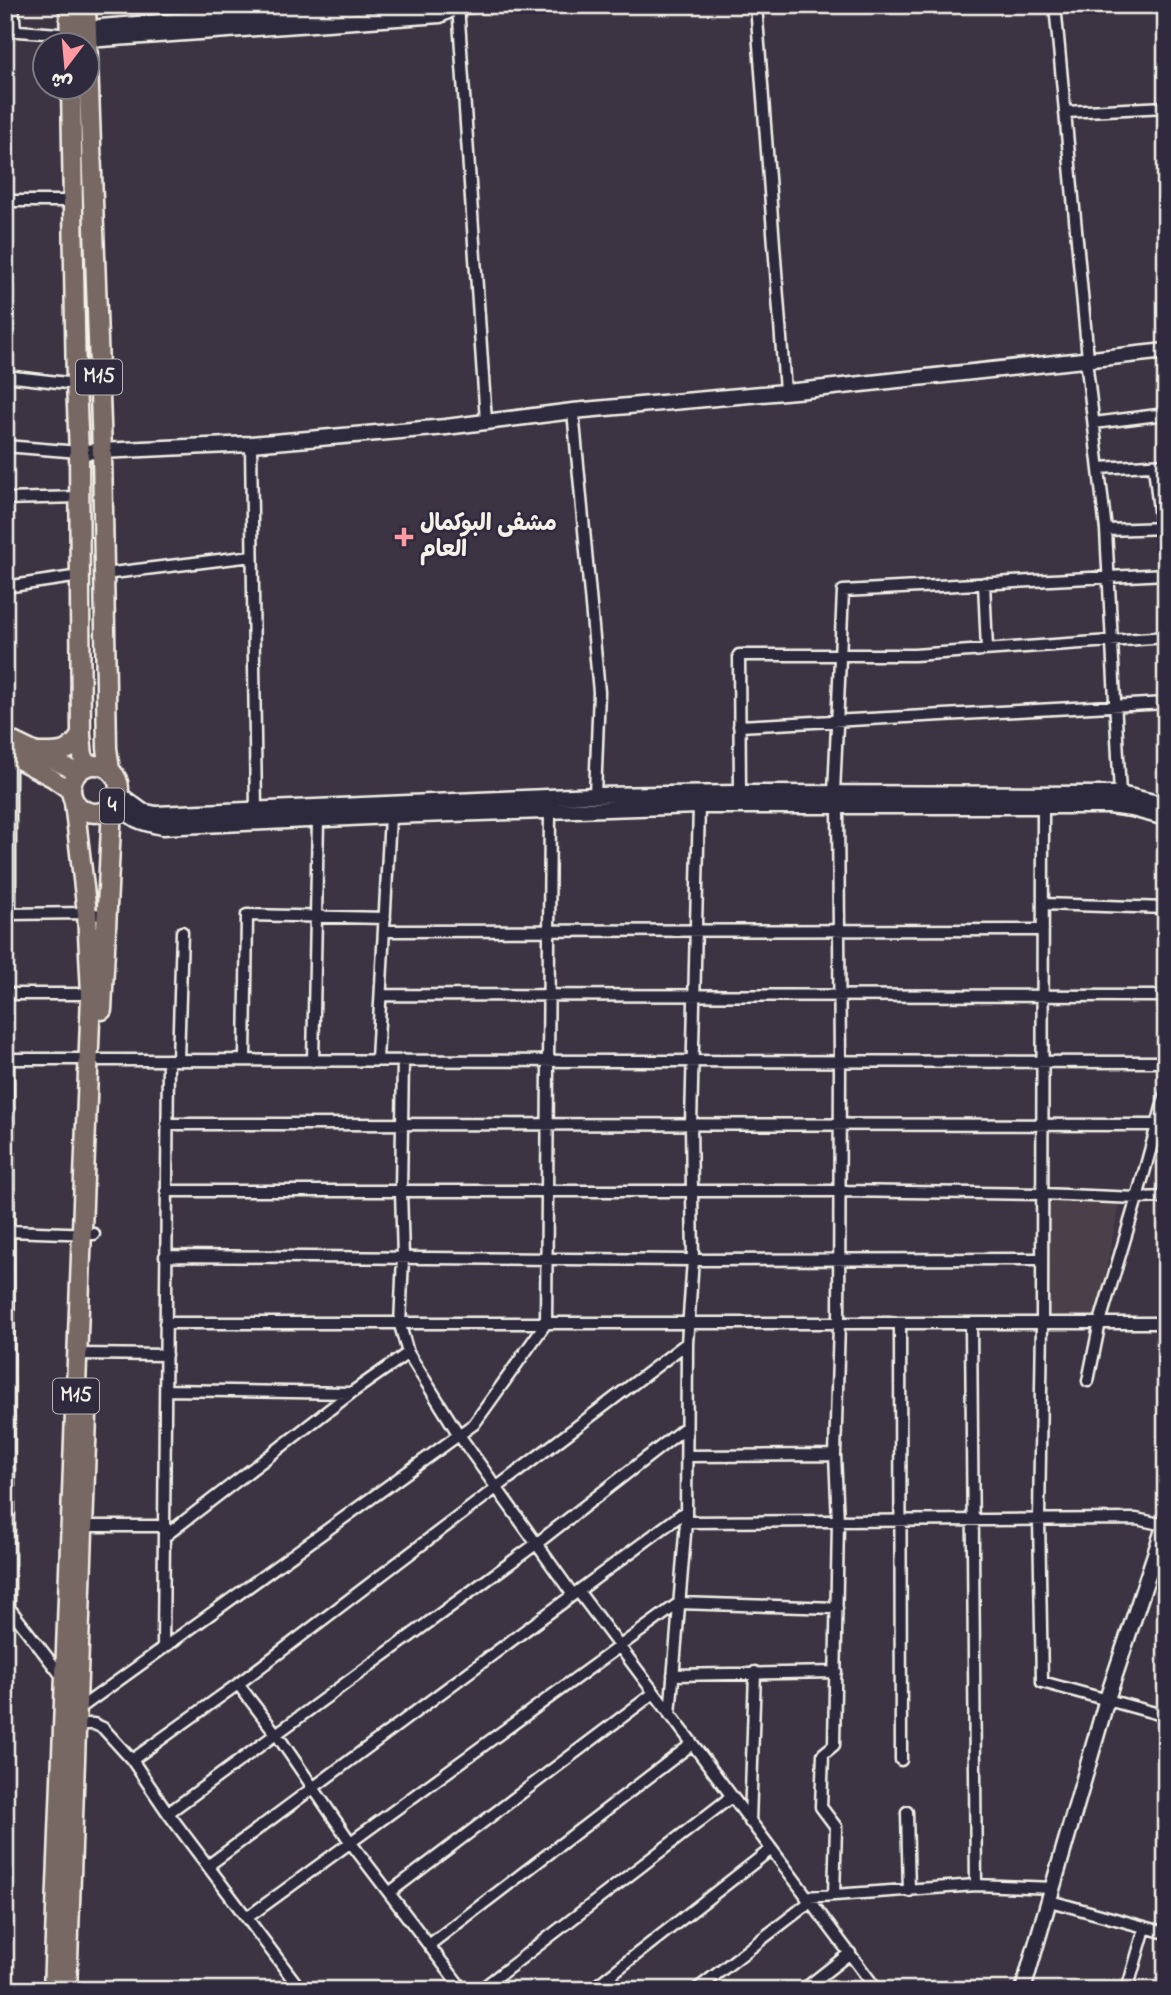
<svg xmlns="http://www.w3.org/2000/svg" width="1171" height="1995" viewBox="0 0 1171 1995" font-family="'Indie Flower','Playpen Sans Arabic',sans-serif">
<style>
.built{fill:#4b3f4a}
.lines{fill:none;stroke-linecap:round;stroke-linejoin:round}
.street-casing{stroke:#f4f1e8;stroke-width:15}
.secondary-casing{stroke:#f4f1e8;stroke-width:19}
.primary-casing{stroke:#f4f1e8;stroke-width:21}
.highway-casing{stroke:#f4f1e8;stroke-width:23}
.street{stroke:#2f2a3d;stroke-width:10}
.secondary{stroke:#2f2a3d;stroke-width:14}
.primary{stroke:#776864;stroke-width:16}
.highway{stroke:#776864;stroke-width:18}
.poi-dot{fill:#ff9aa2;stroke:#2f2a3d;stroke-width:2.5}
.labels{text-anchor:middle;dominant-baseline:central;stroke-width:5;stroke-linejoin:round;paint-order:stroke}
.shield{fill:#2f2a3d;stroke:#b9b5b5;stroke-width:2}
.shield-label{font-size:21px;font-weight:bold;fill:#f4f1e8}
.poi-label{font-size:23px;font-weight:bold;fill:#f4f1e8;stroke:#2f2a3d;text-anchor:start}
</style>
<rect width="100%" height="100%" fill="#3c3443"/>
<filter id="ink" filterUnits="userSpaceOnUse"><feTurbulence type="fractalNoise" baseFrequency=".0143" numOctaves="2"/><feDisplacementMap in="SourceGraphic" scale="14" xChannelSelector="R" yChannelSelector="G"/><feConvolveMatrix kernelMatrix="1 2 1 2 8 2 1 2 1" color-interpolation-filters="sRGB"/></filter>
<g filter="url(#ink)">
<path class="built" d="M 1120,1199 L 1097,1317 L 1048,1319 L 1050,1200 Z"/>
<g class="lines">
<defs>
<path id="street" d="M 13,5 L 15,31
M 458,5 L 486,421
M 756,5 L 785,391
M 1055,5 L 1088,358
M 5,30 L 73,35
M 1065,112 L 1166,107
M 5,201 L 72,201
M 1086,359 L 1106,530 L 1120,794
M 5,376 L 76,384
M 573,411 L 599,692 L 595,795
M 1094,423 L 1166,414
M 251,444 L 256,810
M 5,446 L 79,452
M 1154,466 L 1161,528
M 1099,468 L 1166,464
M 5,499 L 79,497
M 1106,530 L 1165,528
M 104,574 L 252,556
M 984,583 L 987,649
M 5,587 L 80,576
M 739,726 L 1166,703
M 10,756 L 10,914
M 740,793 L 739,655 L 914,655 L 1166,637
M 834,793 L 843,591 L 1166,574
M 1043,806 L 1042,1324 L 1039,1518 L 1042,1682 L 1166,1716
M 1043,904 L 1166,908
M 6,914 L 87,913 L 107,916
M 384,931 L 1043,930
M 5,994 L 91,994
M 381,995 L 1166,996
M 5,1059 L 89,1059
M 8,1059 L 9,1609
M 100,1060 L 1166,1062
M 178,1060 L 182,932
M 245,1060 L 247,915 L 385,918
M 377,1060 L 390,816
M 403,1060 L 401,1191 L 403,1257 L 400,1325 L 408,1353 L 459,1435 L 573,1595
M 313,1061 L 318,820
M 167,1124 L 1156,1125
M 166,1191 L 840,1191 L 1042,1194 L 1137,1198 L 1166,1197
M 8,1231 L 94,1234
M 165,1256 L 693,1260 L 1041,1259
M 165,1323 L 1166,1323
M 900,1324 L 901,1760
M 971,1324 L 976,1885
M 78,1354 L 166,1355
M 1088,1381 L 1100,1322 L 1137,1198 L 1166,1093
M 166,1390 L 351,1393
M 687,1456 L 835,1455
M 686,1522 L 1136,1519 L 1165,1525
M 81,1526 L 165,1526
M 165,1536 L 351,1393 L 408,1353
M 578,1591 L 877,1990
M 7,1605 L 64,1679
M 163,1648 L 168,1060
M 673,1675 L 836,1672
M 238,1684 L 277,1735 L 351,1843 L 463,1990
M 76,1711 L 474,1424 L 546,1323 L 550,811
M 670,1715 L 686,1522 L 687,1343 L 693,1260 L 691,1124 L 699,806
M 73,1724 L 94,1724 L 103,1728 L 132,1760 L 168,1813 L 301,1990
M 132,1760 L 238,1684 L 687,1343
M 907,1812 L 909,1891
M 168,1813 L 536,1544 L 686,1427
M 750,1822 L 755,1672
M 209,1865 L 686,1511
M 389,1893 L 654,1693
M 834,1895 L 836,1827 L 821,1807 L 823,1754 L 834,1745 L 838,1522 L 835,1455 L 839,1324 L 840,1061 L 838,807
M 806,1897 L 976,1885 L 1054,1888
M 1050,1901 L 1166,1933
M 248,1917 L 679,1603 L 837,1608
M 429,1945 L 692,1744
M 480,1990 L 731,1797
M 591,1990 L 770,1850
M 696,1990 L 810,1902
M 803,1990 L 850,1953
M 1127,1990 L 1145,1928"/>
<path id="secondary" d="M 87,34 L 101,39 L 440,15 L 458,6 L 472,5
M 87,34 L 100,27 L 374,5
M 79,452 L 251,444 L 446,427 L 573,411 L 806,390 L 1166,351
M 119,794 L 142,811 L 156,814 L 595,795 L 740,793 L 1120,794 L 1166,805
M 116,801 C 131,820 139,822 162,827 L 390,816 L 699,806 L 1109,806 L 1132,809 L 1166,818
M 1023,1990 L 1107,1699 L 1166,1521"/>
<path id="primary" d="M 5,737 L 77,772
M 5,753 L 52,778 L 72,792"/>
<path id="highway" d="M 69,5 L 70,46
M 86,5 L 102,451 L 107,748 L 110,770
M 71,88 L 76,384 L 79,452 L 81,735 L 84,767
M 37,753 C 58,753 69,755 81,735
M71 789a24 24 0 1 1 48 0a24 24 0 1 1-48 0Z
M 102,1010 L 112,806
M 53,1990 L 91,994 L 87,913 L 74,802
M 67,1990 L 87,1416"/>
</defs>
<use href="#street" class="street-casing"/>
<use href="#secondary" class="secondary-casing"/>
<use href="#primary" class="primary-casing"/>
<use href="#highway" class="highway-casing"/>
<use href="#street" class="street"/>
<use href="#secondary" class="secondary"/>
<use href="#primary" class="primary"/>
<use href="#highway" class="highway"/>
</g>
</g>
<path class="poi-dot" d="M400.5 526.5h7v7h7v7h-7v7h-7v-7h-7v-7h7z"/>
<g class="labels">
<g class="shield">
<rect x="76" y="359.5" width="46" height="35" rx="5"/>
<rect x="100" y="788.5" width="24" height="35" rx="5"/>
<rect x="53" y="1378.5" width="46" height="35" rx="5"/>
</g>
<g class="shield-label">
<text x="99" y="377">M15</text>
<text x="112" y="806">4</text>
<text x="76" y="1396">M15</text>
</g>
<g class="poi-label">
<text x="420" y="524">مشفى البوكمال<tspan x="420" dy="26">العام</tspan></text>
</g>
</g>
<rect width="1171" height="1995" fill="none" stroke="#2f2a3d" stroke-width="28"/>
<rect x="14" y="14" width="1143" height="1967" fill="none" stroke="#f4f1e8" stroke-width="2.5" filter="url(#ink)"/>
<g transform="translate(66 66) rotate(196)"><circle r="33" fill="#2f2a3d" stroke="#7e7a81" stroke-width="2"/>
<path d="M0-5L12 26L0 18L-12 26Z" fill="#ff9aa2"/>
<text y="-10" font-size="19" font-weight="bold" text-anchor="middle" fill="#f4f1e8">ش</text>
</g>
</svg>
